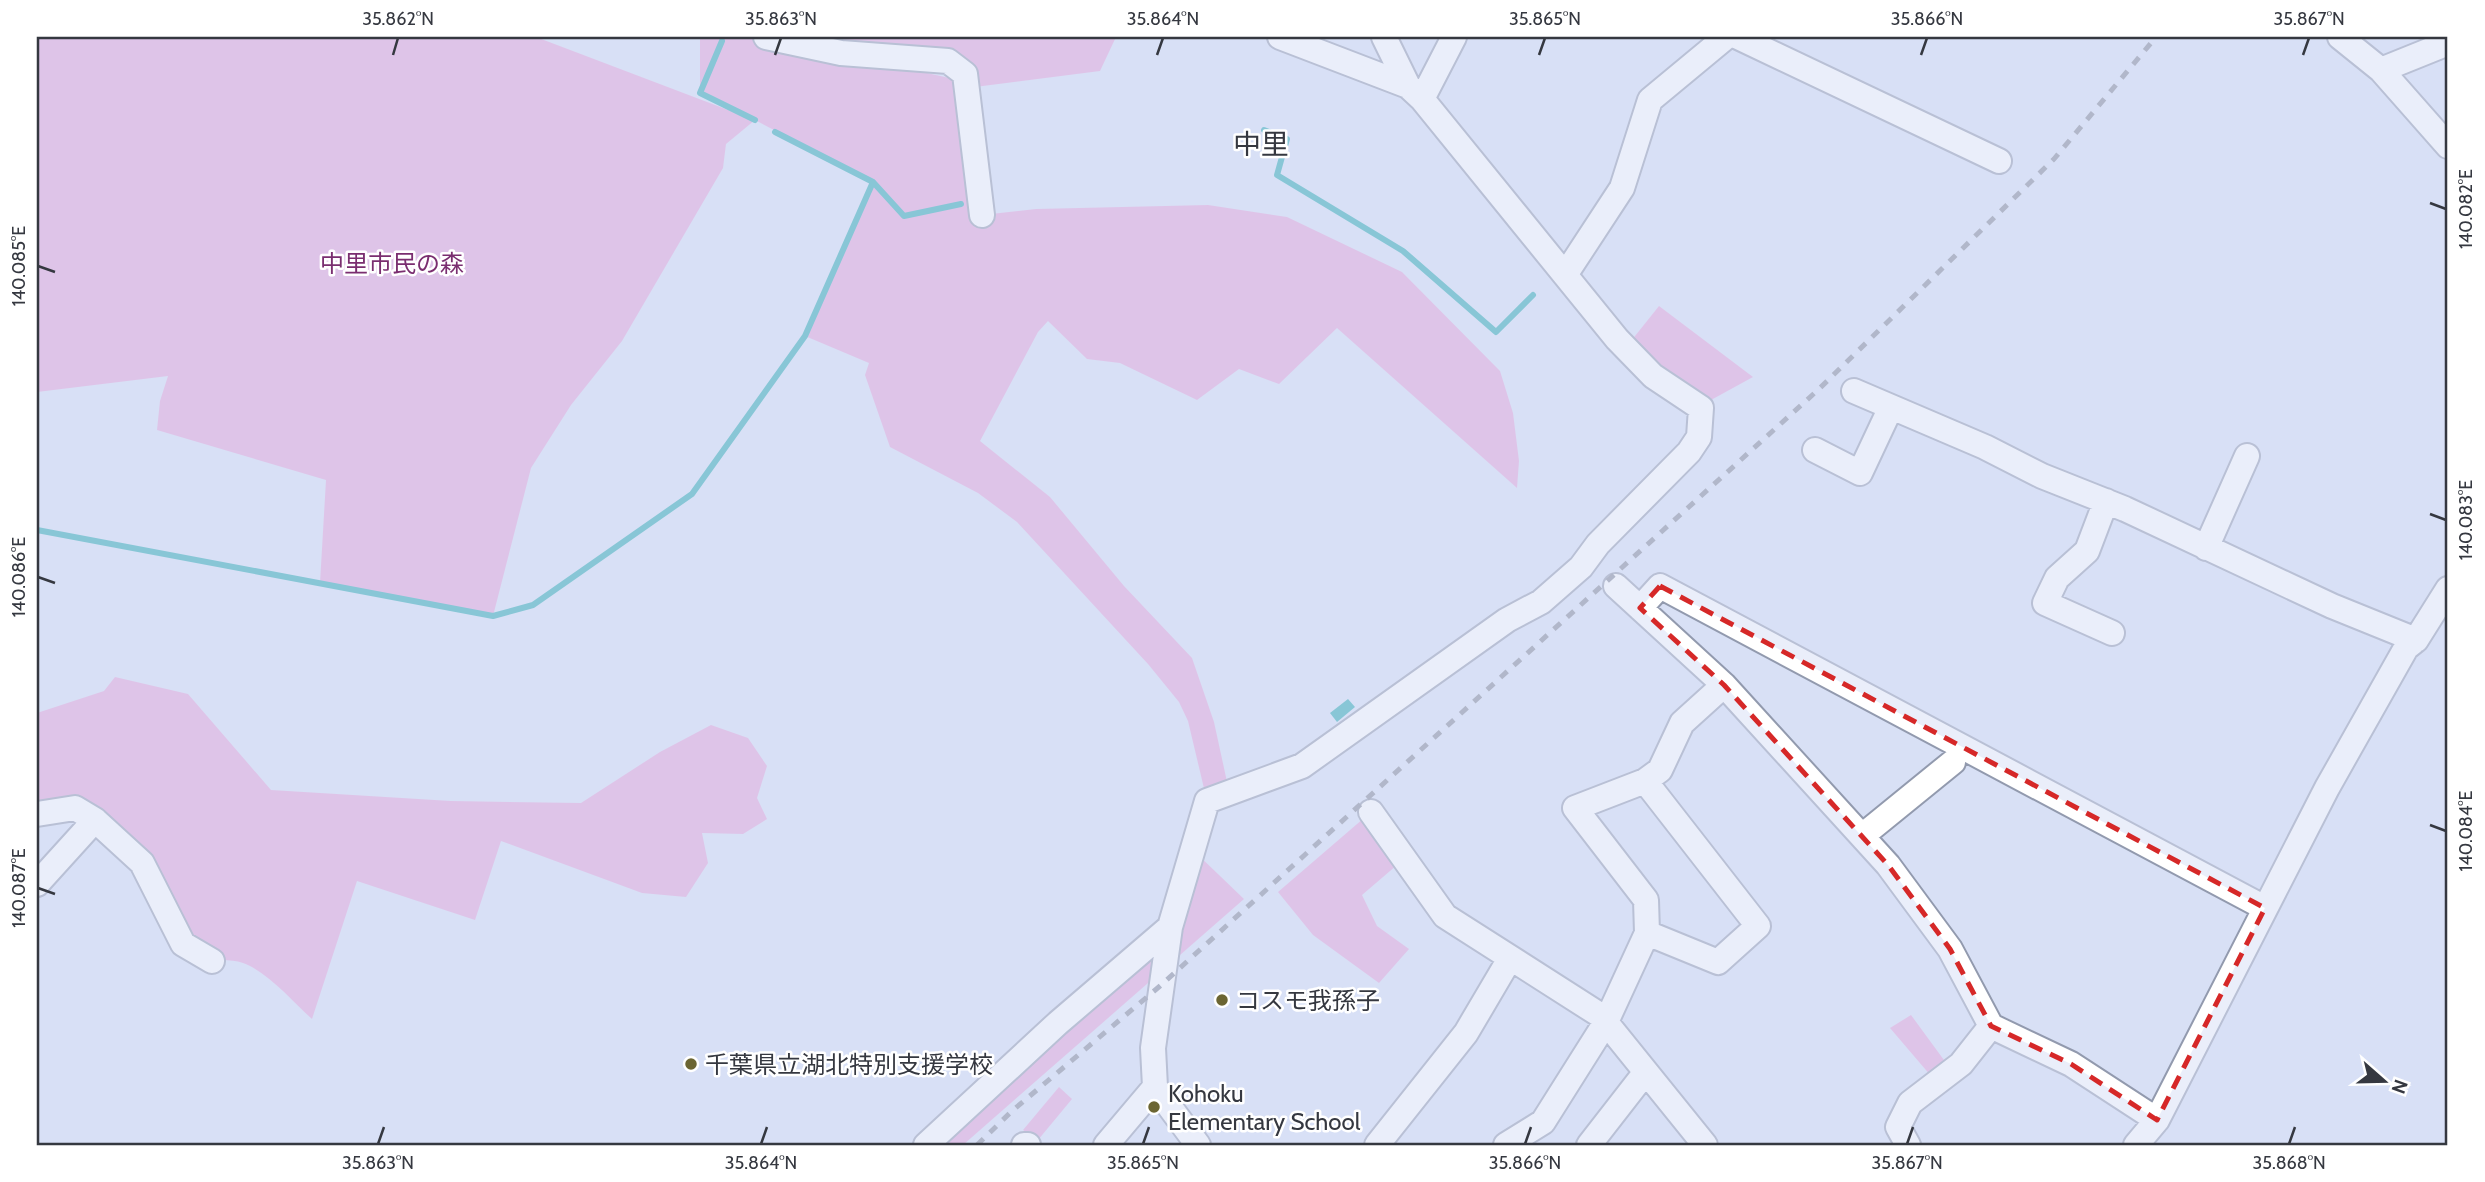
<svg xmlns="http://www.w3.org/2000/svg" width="2485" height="1182" viewBox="0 0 2485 1182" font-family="Cabin,'Noto Sans JP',sans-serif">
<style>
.green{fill:#e5a3d8}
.water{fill:#26a7b0}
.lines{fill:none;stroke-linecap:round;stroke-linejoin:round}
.stream{stroke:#26a7b0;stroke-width:6}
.minor-casing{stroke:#929aae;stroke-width:28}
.minor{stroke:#fff;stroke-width:24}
.rail{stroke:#818694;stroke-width:5;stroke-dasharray:9 9;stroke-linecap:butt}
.marked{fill:none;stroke:#d62828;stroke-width:5;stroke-dasharray:14 9;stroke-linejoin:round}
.ticks{fill:none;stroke:#353840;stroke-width:2.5}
.poi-dot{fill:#6b6532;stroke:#fff;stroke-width:2.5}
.labels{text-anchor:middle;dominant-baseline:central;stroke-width:5;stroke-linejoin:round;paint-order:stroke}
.park-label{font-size:24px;fill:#7a2e70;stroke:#fff}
.poi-label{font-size:24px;fill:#353840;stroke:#fff;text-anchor:start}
.quarter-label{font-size:28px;fill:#353840;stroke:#fff}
.neatline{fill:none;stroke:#353840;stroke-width:2.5}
.ticks-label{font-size:18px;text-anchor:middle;fill:#353840}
</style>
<rect width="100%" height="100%" fill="#d8e0f5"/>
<path class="green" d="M 37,37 L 536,37 L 744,116 L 700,93 L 700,37 L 1116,37 L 1100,71 L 967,88 L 965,74 L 796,44 L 954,79 L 982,215 L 1036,209 L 1208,205 L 1287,217 L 1402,272 L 1500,371 L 1513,413 L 1519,461 L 1517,488 L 1337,328 L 1279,384 L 1239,369 L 1197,400 L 1120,363 L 1087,359 L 1048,321 L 1038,332 L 980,441 L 1050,497 L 1124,586 L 1192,658 L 1214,722 L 1229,791 L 1207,801 L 1188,721 L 1179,702 L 1148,664 L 1017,522 L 978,493 L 890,447 L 865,375 L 869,363 L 805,336 L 873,182 L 755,120 L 726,144 L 723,168 L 622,341 L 571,405 L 531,468 L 493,616 L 320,583 L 326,480 L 157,430 L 160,401 L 168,376 L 37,392 Z
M 1659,306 L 1753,377 L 1711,400 L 1660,371 L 1631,341 Z
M 115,677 L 188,694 L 271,790 L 451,801 L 581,803 L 660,752 L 711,725 L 748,738 L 767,766 L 757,798 L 767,819 L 743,834 L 702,833 L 708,863 L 686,897 L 642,893 L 501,841 L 475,920 L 357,881 L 312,1019 C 292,1001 268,972 243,963 C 230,958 215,962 200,956 L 142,863 L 95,820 L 37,814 L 37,713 L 104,691 Z
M 1371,812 L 1404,859 L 1362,895 L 1377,926 L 1409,949 L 1379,983 L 1313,935 L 1278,892 Z
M 1193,850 L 1244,899 L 963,1145 L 926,1145 L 1170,927 Z
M 1911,1015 L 1952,1071 L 1937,1083 L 1890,1028 Z
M 1059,1087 L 1072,1099 L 1038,1140 L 1023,1130 Z"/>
<path class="water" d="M 1348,699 L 1355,707 L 1337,722 L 1330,713 Z"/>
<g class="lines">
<path class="stream" d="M 722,41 L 700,93 L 755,120
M 1264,130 L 1287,139 L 1277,175 L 1403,251 L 1496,332 L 1533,295
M 775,132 L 873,182 L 904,216 L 961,204
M 37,530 L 493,616 L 533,605 L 692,494 L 805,336 L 873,182"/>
<defs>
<path id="minor" d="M 766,37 L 841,53 L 948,61 L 965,74 L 982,215
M 1280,37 L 1408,86
M 1738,37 L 1999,161
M 2340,37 L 2381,70 L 2448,146
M 2381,70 L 2448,43
M 1422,99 L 1454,37
M 1565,275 L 1622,188 L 1650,100 L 1726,37
M 1854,391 L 1985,447 L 2042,476 L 2125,509 L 2332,606 L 2416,640
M 1815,450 L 1860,473 L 1891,407
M 2106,501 L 2087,551 L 2057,578 L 2045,603 L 2112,633
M 2206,548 L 2247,456
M 1616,586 L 1724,685 L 1888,865 L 1950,949 L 1991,1026 L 2071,1064 L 2157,1120
M 1640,608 L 1660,586 L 2265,908
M 1645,781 L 1660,770 L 1682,723 L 1724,685
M 1371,812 L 1445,916 L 1600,1015 L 1705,1145
M 37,814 L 75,808 L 95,820 L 142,863 L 183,944 L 212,961
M 1862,836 L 1953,762
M 37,884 L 95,820
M 1170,927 L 1153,1048 L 1155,1087 L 1198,1145
M 926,1145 L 1058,1023 L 1170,927 L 1207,801 L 1302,766 L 1507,620 L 1541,602 L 1581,567 L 1598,544 L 1689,452 L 1699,437 L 1701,408 L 1653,376 L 1617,339 L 1422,99 L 1408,86 L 1384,37
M 1024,1145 L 1028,1145
M 1106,1145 L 1155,1087
M 1377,1145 L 1466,1033 L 1509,960
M 1506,1145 L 1543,1122 L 1606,1022 L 1647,933 L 1718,962 L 1758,926 L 1645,781 L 1575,808 L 1646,900 L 1647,933
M 1589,1145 L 1645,1073
M 1908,1145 L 1898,1127 L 1910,1103 L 1961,1064 L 1991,1026
M 2136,1145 L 2157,1120 L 2327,788 L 2406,648 L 2416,640 L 2448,589"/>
</defs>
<use href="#minor" class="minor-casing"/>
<use href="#minor" class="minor"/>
<path class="rail" d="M 977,1145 L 1012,1111 L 1160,986 L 1819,389 L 2054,159 L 2156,37"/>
</g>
<path d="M0 0H2485V1182H0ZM 1660,586 L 2265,908 L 2157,1120 L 2071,1064 L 1991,1026 L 1950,949 L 1888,865 L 1724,685 L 1640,608 Z" fill="#d8e0f5" fill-opacity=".55" fill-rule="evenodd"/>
<path class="marked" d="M 1660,586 L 2265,908 L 2157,1120 L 2071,1064 L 1991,1026 L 1950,949 L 1888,865 L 1724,685 L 1640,608 Z"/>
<path class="ticks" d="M 393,55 L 398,38M 775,55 L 781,38M 1157,55 L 1163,38M 1539,55 L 1545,38M 1921,55 L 1927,38M 2303,55 L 2309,38M 2430,203 L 2446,209M 38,266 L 55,272M 2430,514 L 2446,520M 38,577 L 55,583M 2430,825 L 2446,831M 38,888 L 55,894M 378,1144 L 384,1127M 761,1144 L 767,1127M 1143,1144 L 1149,1127M 1525,1144 L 1531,1127M 1907,1144 L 1913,1127M 2289,1144 L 2295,1127"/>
<g class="poi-dot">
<circle cx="1222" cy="1000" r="7"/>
<circle cx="691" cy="1064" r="7"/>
<circle cx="1154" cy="1107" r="7"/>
</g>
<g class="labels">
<g class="park-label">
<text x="392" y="263">中里市民の森</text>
</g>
<g class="poi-label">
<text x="1236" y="1000">コスモ我孫子</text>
<text x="705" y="1064">千葉県立湖北特別支援学校</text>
<text x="1168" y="1093">Kohoku<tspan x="1168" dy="28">Elementary School</tspan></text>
</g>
<g class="quarter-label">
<text x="1261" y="144">中里</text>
</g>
</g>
<rect width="2485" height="1182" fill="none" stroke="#ffffff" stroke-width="77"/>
<g transform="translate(2384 1081) rotate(110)" stroke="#ffffff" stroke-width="5" paint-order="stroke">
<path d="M0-5L12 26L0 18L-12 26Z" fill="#353840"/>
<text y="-10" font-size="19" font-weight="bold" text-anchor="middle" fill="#353840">N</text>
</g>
<rect x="38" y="38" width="2408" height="1106" class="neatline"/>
<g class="ticks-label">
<text x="398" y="25">35.862°N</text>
<text x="781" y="25">35.863°N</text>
<text x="1163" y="25">35.864°N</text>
<text x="1545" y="25">35.865°N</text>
<text x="1927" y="25">35.866°N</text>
<text x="2309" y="25">35.867°N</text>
<text transform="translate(2466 209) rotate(-90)" y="6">140.082°E</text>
<text transform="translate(19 266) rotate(-90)" y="6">140.085°E</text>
<text transform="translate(2466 520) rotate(-90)" y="6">140.083°E</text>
<text transform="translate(19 577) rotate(-90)" y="6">140.086°E</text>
<text transform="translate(2466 831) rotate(-90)" y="6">140.084°E</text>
<text transform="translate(19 888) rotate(-90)" y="6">140.087°E</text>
<text x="378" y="1169">35.863°N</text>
<text x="761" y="1169">35.864°N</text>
<text x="1143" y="1169">35.865°N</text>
<text x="1525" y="1169">35.866°N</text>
<text x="1907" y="1169">35.867°N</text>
<text x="2289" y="1169">35.868°N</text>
</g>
</svg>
